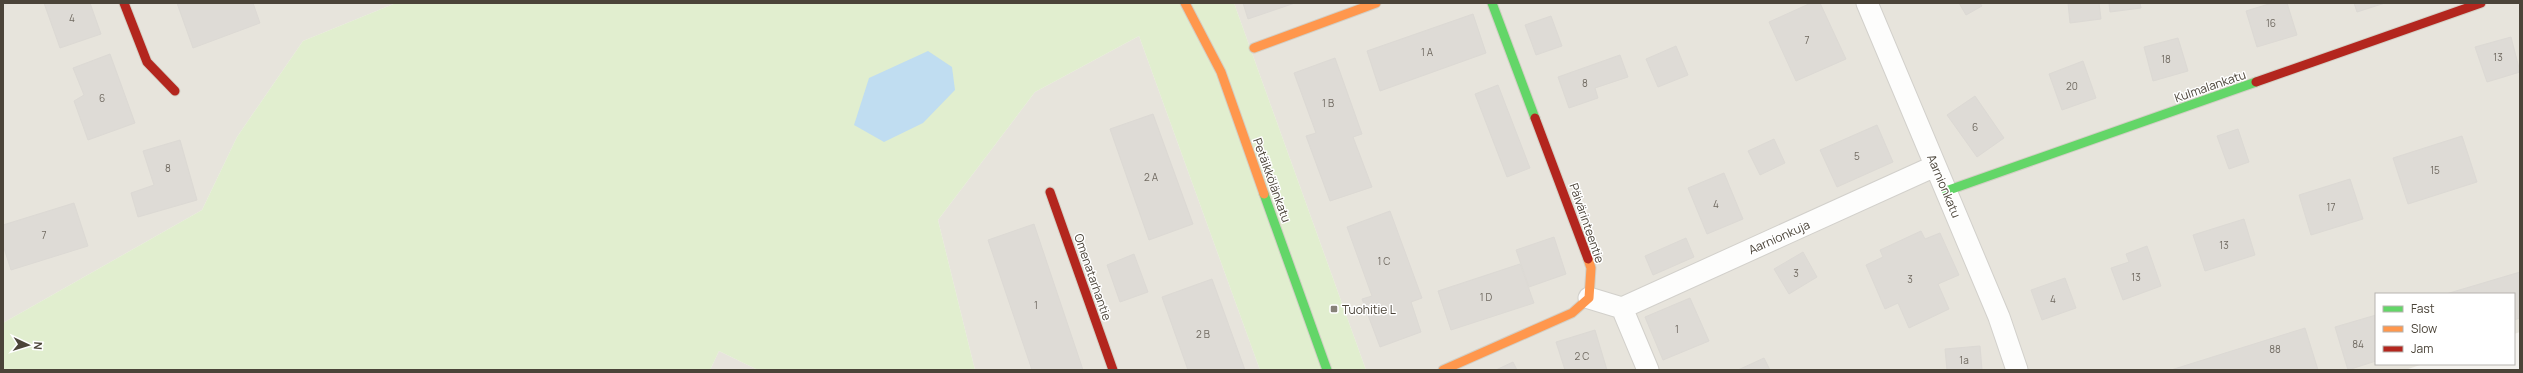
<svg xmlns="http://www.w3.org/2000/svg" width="2523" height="373" viewBox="0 0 2523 373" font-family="Manrope,sans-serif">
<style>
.residential{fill:#e7e4dc}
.green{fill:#e1eecf}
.water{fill:#c0ddf1}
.building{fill:#dedbd6;stroke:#dcd9d4}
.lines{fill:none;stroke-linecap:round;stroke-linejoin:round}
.street-casing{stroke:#d2d0cb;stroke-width:23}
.fast-casing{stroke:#d3cfc5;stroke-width:11}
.slow-casing{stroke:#d3cfc5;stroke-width:11}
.jam-casing{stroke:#d3cfc5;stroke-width:11}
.street{stroke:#fdfdfc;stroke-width:21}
.fast{stroke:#63d668;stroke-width:9}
.slow{stroke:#ff974d;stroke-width:9}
.jam{stroke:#b3261e;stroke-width:9}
.poi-dot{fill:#868178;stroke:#fff;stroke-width:1.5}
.labels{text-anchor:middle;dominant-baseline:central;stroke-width:3;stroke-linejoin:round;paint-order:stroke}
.number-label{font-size:10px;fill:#706a61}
.street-label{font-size:12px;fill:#4b4439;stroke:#fff}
.poi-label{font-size:12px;fill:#4b4439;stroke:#fff;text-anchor:start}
</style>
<rect width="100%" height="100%" fill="#f4f2ee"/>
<path class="residential" d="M 3,3 L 396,3 L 303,41 L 237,137 L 202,210 L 3,323 Z
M 1234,3 L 2520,3 L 2520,332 L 2514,334 L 2514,294 L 2376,294 L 2376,364 L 2423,364 L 2405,370 L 1366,370 Z
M 1139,36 L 1260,370 L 975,370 L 938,220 L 1035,92 Z
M 719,351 L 758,370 L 710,370 Z"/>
<path class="green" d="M 396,3 L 1234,3 L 1366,370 L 1260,370 L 1139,36 L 1035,92 L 938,220 L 975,370 L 758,370 L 719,351 L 710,370 L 3,370 L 3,323 L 202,210 L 237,137 L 303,41 Z"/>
<path class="water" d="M 928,51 L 952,67 L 955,90 L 923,123 L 884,142 L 854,125 L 869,78 Z"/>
<path class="building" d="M 44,3 L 90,3 L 101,34 L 60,48 Z
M 177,3 L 253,3 L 260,23 L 193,48 Z
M 1243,3 L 1295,3 L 1248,19 Z
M 1811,3 L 1820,3 L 1846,59 L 1796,81 L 1769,22 Z
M 1959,3 L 1980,3 L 1982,6 L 1966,15 Z
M 2068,3 L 2099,3 L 2101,19 L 2070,23 Z
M 2109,3 L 2140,3 L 2141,8 L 2110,12 Z
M 2272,3 L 2287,3 L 2297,35 L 2257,47 L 2246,11 Z
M 2354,3 L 2385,3 L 2357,12 Z
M 1473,14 L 1486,53 L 1380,91 L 1367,51 Z
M 1551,16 L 1562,46 L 1536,55 L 1525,25 Z
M 2511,37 L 2520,72 L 2487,82 L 2475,47 Z
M 2178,38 L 2188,71 L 2153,81 L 2144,47 Z
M 1676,46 L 1688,75 L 1658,87 L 1646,59 Z
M 110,54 L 135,123 L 88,140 L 74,101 L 84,95 L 73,68 Z
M 1620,55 L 1628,77 L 1595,88 L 1598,98 L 1569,108 L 1558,77 Z
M 1335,58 L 1362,134 L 1353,137 L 1372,187 L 1330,201 L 1306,136 L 1316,133 L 1294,73 Z
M 2083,61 L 2096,98 L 2062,110 L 2049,74 Z
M 1498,85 L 1530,168 L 1507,177 L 1475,94 Z
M 1975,96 L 2004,138 L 1977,157 L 1947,115 Z
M 1153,114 L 1193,224 L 1149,240 L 1110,129 Z
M 1877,125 L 1893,162 L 1837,187 L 1820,150 Z
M 2238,129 L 2249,162 L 2229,169 L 2217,136 Z
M 2462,136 L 2477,182 L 2408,204 L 2393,158 Z
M 1774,139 L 1785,163 L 1760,175 L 1748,151 Z
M 180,140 L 197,200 L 138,217 L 131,193 L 154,185 L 143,151 Z
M 1724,173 L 1743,219 L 1707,234 L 1688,188 Z
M 2350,179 L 2363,219 L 2311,235 L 2299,195 Z
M 74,203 L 88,246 L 11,270 L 3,245 L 3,225 Z
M 1390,211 L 1422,298 L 1411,302 L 1421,332 L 1380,347 L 1362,299 L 1372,296 L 1347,227 Z
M 2244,219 L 2255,255 L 2205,271 L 2193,235 Z
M 1034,224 L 1083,370 L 1032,370 L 988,240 Z
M 1921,231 L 1925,239 L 1940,233 L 1959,275 L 1938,284 L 1949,309 L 1909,328 L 1898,303 L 1885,309 L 1866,265 L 1883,257 L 1880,250 Z
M 1554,237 L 1566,274 L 1529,287 L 1516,250 Z
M 1686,238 L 1694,257 L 1653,275 L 1645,256 Z
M 2147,246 L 2161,286 L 2123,300 L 2111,268 L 2129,262 L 2126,254 Z
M 1803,252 L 1817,277 L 1789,294 L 1774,269 Z
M 1134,254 L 1148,292 L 1120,302 L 1107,265 Z
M 1520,264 L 1534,303 L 1451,330 L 1438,291 Z
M 2520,272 L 2520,318 L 2514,320 L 2514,294 L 2446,294 Z
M 2065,278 L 2076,308 L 2042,320 L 2031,290 Z
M 1212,279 L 1245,370 L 1188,370 L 1162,297 Z
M 1690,298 L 1709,341 L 1663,360 L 1645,317 Z
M 2376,315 L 2376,361 L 2348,370 L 2335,327 Z
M 2305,328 L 2318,370 L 2171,370 Z
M 1595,330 L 1607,370 L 1565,370 L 1556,342 Z
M 1980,346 L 1982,370 L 1947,370 L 1945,349 Z
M 1764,358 L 1770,370 L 1738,370 Z
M 1513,362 L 1517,370 L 1496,370 Z"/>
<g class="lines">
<defs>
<path id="street" d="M 1867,3 L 1999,317 L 2017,370
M 1589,298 L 1622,308 L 1648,370
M 1622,308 L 1935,166"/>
<path id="fast" d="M 1492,3 L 1535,118
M 1946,191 L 2256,82
M 1264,194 L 1327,370"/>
<path id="slow" d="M 1185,3 L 1221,72 L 1264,194
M 1254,48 L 1376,3
M 1443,370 L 1572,313 L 1589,298 L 1591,268 L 1588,259"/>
<path id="jam" d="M 124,3 L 147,62 L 175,91
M 2256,82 L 2481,3
M 1535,118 L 1588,259
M 1050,192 L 1113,370"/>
</defs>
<use href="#street" class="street-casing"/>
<use href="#fast" class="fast-casing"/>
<use href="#slow" class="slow-casing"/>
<use href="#jam" class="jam-casing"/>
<use href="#street" class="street"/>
<use href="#fast" class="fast"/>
<use href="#slow" class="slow"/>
<use href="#jam" class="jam"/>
</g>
<rect class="poi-dot" x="1330" y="305" width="8" height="8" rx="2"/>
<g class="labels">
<g class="number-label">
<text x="72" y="18">4</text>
<text x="2271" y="23">16</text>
<text x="1807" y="40">7</text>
<text x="1427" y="52">1 A</text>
<text x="2498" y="57">13</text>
<text x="2166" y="59">18</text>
<text x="1585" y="83">8</text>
<text x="2072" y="86">20</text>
<text x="102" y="98">6</text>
<text x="1328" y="103">1 B</text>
<text x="1975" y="127">6</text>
<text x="1857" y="156">5</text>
<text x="168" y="168">8</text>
<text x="2435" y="170">15</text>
<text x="1151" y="177">2 A</text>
<text x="1716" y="204">4</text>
<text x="2331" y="207">17</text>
<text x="44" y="235">7</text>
<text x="2224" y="245">13</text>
<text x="1384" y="261">1 C</text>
<text x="1796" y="273">3</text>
<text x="2136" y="277">13</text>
<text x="1910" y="279">3</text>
<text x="1486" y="297">1 D</text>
<text x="2053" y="299">4</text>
<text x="1036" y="305">1</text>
<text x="1677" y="329">1</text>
<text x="1203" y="334">2 B</text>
<text x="2358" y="344">84</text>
<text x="2275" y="349">88</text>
<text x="1582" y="356">2 C</text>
<text x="1964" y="360">1a</text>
</g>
<g class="street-label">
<text transform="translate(2210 86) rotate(-19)">Kulmalankatu</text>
<text transform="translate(1272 180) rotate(70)">Petäikkölänkatu</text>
<text transform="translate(1944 186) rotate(67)">Aarnionkatu</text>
<text transform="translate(1587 223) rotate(71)">Päivärinteentie</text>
<text transform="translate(1779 237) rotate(-24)">Aarnionkuja</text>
<text transform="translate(1093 277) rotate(71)">Omenatarhantie</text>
</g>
<g class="poi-label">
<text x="1342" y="309">Tuohitie L</text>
</g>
</g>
<rect width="2523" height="373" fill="none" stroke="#4b4439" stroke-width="8"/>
<rect x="2375" y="293" width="140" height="72" fill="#ffffff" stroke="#b7b4b0"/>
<rect x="2383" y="306" width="20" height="6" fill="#63d668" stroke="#b7b4b0"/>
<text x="2411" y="313" font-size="12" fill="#4b4439">Fast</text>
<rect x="2383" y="326" width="20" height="6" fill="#ff974d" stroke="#b7b4b0"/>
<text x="2411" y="333" font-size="12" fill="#4b4439">Slow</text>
<rect x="2383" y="346" width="20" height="6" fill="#b3261e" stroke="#b7b4b0"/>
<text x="2411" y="353" font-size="12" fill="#4b4439">Jam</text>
<g transform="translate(28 345) rotate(94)" stroke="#ffffff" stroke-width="3" paint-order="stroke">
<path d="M0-3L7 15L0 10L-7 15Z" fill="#4b4439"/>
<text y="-6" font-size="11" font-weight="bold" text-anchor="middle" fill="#4b4439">N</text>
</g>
</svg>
